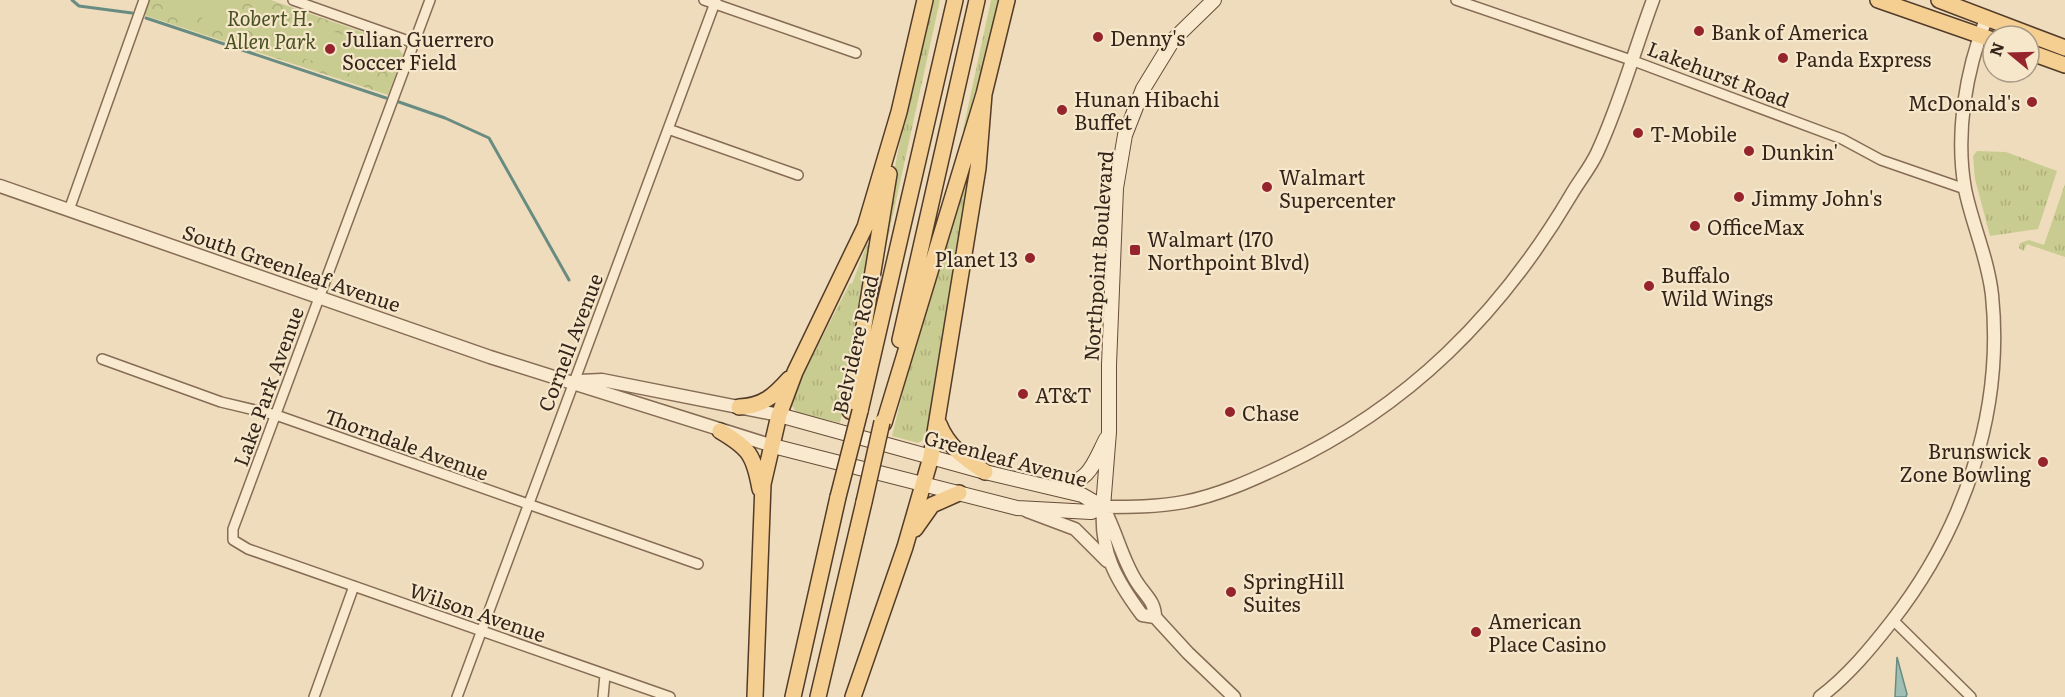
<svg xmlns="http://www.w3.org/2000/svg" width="2065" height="697" viewBox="0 0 2065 697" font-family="Literata,serif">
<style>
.grass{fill:url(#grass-tufts)}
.forest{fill:url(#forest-crowns)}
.pitch{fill:#c9cc90}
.water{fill:#a0bfb4;stroke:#688c81;stroke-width:1.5}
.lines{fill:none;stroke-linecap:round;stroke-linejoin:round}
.stream{stroke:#688c81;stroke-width:3}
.minor-casing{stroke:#866c55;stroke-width:12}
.tertiary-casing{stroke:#866c55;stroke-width:15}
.secondary-casing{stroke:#674d39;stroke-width:16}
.primary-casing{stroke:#533b2a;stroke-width:18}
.minor{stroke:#f9eacf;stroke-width:9}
.tertiary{stroke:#f9eacf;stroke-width:12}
.secondary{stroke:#f9eacf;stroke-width:14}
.primary{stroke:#f4cf91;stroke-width:15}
.primary-bridge-casing{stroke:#533b2a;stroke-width:18;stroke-linecap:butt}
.primary-bridge{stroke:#f4cf91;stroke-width:15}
.poi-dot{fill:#96242c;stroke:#f6e7cb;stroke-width:2}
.labels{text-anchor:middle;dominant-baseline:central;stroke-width:4.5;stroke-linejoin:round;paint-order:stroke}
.park-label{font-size:20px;font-style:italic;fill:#485121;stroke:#f6e7cb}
.poi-label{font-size:20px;fill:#34251b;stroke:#f6e7cb;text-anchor:start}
.street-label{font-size:20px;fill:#34251b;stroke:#f6e7cb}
</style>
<defs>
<pattern id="grass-tufts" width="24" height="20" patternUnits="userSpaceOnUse" patternTransform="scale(1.5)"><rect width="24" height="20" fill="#c9cc90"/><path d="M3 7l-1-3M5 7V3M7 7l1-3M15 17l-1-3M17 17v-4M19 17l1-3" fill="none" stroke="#adaf7c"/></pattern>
<pattern id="forest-crowns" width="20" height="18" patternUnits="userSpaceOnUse" patternTransform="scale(1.5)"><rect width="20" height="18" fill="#c9cc90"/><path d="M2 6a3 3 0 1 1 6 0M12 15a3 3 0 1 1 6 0" fill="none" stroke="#adaf7c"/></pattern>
</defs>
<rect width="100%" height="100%" fill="#eedcbc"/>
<path class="grass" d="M 934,0 L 940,0 L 873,306 C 885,203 907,100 934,0 Z
M 991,0 L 999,0 L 965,131 L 963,130 Z
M 972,151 L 931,442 L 923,440 L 918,443 L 892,436 L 909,366 Z
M 1977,151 L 2006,152 L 2057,171 L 2038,229 L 1990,236 L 1975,179 L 1973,156 Z
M 2065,184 L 2065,257 L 2027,244 L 2023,251 L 2019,248 L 2020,243 L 2029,240 L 2044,245 Z
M 867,244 L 870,245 L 850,374 L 840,423 L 796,412 L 793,407 L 787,406 L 850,283 L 852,284 Z"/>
<path class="forest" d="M 149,0 L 271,0 L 396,44 L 403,55 L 388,95 L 144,15 Z"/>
<path class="pitch" d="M 174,0 L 198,0 L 192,18 L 170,10 Z
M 208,0 L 232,0 L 222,29 L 201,21 Z
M 291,17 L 380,48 L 369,80 L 280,50 Z"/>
<path class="water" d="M 1897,657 L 1907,694 L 1906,697 L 1895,697 Z"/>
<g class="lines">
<path class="stream" d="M 72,0 L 79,6 L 132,13
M 146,18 L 386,98
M 399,102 L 445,118 L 489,138 L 569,280"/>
<defs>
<path id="minor" d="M 293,0 L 414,43
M 430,0 L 233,529 L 233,540 L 248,549 L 670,697
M 704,0 L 856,53
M 1456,0 L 1631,60 L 1842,139 L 1881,160 L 1965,189
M 668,129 L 798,175
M 69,210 L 144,0
M 102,359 L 221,402 L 276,415 L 698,564
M 1893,620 L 1971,697
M 314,697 L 354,586
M 457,697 L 716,0
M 603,697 L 605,675"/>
<path id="tertiary" d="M 0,186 L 490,357 L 773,446
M 579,381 L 602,380 L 779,415
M 1103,507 C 1131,507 1157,507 1184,502 C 1219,495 1250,481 1282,466 C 1408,407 1500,315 1571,195 C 1579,181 1590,168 1597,153 C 1620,104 1634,51 1653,0
M 1103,507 C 1117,532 1122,561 1138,584 C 1146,596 1155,602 1155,617 L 1188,653 L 1234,697
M 1103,508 C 1100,552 1116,580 1142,615 L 1155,617
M 1027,511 L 1075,529 L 1107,561
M 1820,697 C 1848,676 1871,648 1892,621 C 1964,529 2004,412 1992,295 C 1988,258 1972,224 1965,189 C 1955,133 1966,71 1986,19"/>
<path id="secondary" d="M 779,415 L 985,472 L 1082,495 L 1103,507
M 773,446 L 1017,508 L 1091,512 L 1103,507
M 1057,487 C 1090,481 1092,467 1106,439
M 1103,507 L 1109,432 L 1109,365 L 1116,188 L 1125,135 L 1143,89 L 1173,40 L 1214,0"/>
<path id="primary" d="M 1878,0 L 1993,40
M 1939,0 L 2065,48
M 2029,52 L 2065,65
M 900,340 L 977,0
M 739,407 C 763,406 774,396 789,379
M 850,411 L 889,174
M 860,411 L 955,0
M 884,423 L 984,94 L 1007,0
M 939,424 C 948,447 965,458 985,472
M 720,431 C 749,448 754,455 760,489
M 915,529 L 932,505 L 959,493
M 755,697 L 763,484 L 779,415 L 795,372 L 865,227 L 899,112 L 925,0
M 793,697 L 838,497
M 818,697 L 864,502
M 853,697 L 905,547 L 931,457 L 978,168 L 984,94"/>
</defs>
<use href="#minor" class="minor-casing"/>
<use href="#tertiary" class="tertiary-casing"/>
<use href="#secondary" class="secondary-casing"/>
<use href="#primary" class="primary-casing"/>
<use href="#minor" class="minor"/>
<use href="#tertiary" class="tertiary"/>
<use href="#secondary" class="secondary"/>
<use href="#primary" class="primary"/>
<defs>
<path id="primary-bridge" d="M 838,497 L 860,411
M 864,502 L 882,422"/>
</defs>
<use href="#primary-bridge" class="primary-bridge-casing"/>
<use href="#primary-bridge" class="primary-bridge"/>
</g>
<g class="poi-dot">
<circle cx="1699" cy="31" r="6"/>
<circle cx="1098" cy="37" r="6"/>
<circle cx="330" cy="49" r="6"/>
<circle cx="1783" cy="58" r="6"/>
<circle cx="2032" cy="102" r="6"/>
<circle cx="1062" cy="110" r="6"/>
<circle cx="1638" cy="133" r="6"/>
<circle cx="1749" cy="151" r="6"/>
<circle cx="1267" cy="187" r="6"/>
<circle cx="1739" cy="197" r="6"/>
<circle cx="1695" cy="226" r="6"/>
<rect x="1129" y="244" width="12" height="12" rx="3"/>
<circle cx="1030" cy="258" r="6"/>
<circle cx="1649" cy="286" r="6"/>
<circle cx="1023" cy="394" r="6"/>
<circle cx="1230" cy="412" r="6"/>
<circle cx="2043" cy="462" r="6"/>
<circle cx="1231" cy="592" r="6"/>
<circle cx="1476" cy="632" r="6"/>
</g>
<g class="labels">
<g class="park-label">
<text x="270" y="17">Robert H.<tspan x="270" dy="23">Allen Park</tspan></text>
</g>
<g class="poi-label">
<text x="1711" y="31">Bank of America</text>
<text x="1110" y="37">Denny's</text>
<text x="342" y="38">Julian Guerrero<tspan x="342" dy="23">Soccer Field</tspan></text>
<text x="1795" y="58">Panda Express</text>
<text x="1074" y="98">Hunan Hibachi<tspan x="1074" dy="23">Buffet</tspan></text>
<text x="2020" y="102" text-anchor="end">McDonald's</text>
<text x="1650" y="133">T-Mobile</text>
<text x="1761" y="151">Dunkin'</text>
<text x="1279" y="176">Walmart<tspan x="1279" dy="23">Supercenter</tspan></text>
<text x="1751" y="197">Jimmy John's</text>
<text x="1707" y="226">OfficeMax</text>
<text x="1147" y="238">Walmart (170<tspan x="1147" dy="23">Northpoint Blvd)</tspan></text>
<text x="1018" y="258" text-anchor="end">Planet 13</text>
<text x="1661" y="274">Buffalo<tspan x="1661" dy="23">Wild Wings</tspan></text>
<text x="1035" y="394">AT&amp;T</text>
<text x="1242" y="412">Chase</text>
<text x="2031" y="450" text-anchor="end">Brunswick<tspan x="2031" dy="23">Zone Bowling</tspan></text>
<text x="1243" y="580">SpringHill<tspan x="1243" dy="23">Suites</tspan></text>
<text x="1488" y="620">American<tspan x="1488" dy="23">Place Casino</tspan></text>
</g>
<g class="street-label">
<text transform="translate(1719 73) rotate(21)">Lakehurst Road</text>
<text transform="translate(1097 256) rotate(-86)">Northpoint Boulevard</text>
<text transform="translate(292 267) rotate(19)">South Greenleaf Avenue</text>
<text transform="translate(569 342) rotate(-69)">Cornell Avenue</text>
<text transform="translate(854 344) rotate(-77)">Belvidere Road</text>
<text transform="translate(267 386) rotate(-70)">Lake Park Avenue</text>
<text transform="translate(407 443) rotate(20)">Thorndale Avenue</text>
<text transform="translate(1006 457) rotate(15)">Greenleaf Avenue</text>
<text transform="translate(478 611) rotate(19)">Wilson Avenue</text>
</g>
</g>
<g transform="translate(2011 54) rotate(289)"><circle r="28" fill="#f6e7cb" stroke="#a89985" stroke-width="1.5"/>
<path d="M0-4.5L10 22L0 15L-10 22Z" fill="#96242c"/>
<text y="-9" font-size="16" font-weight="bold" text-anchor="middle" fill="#34251b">N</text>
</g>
</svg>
